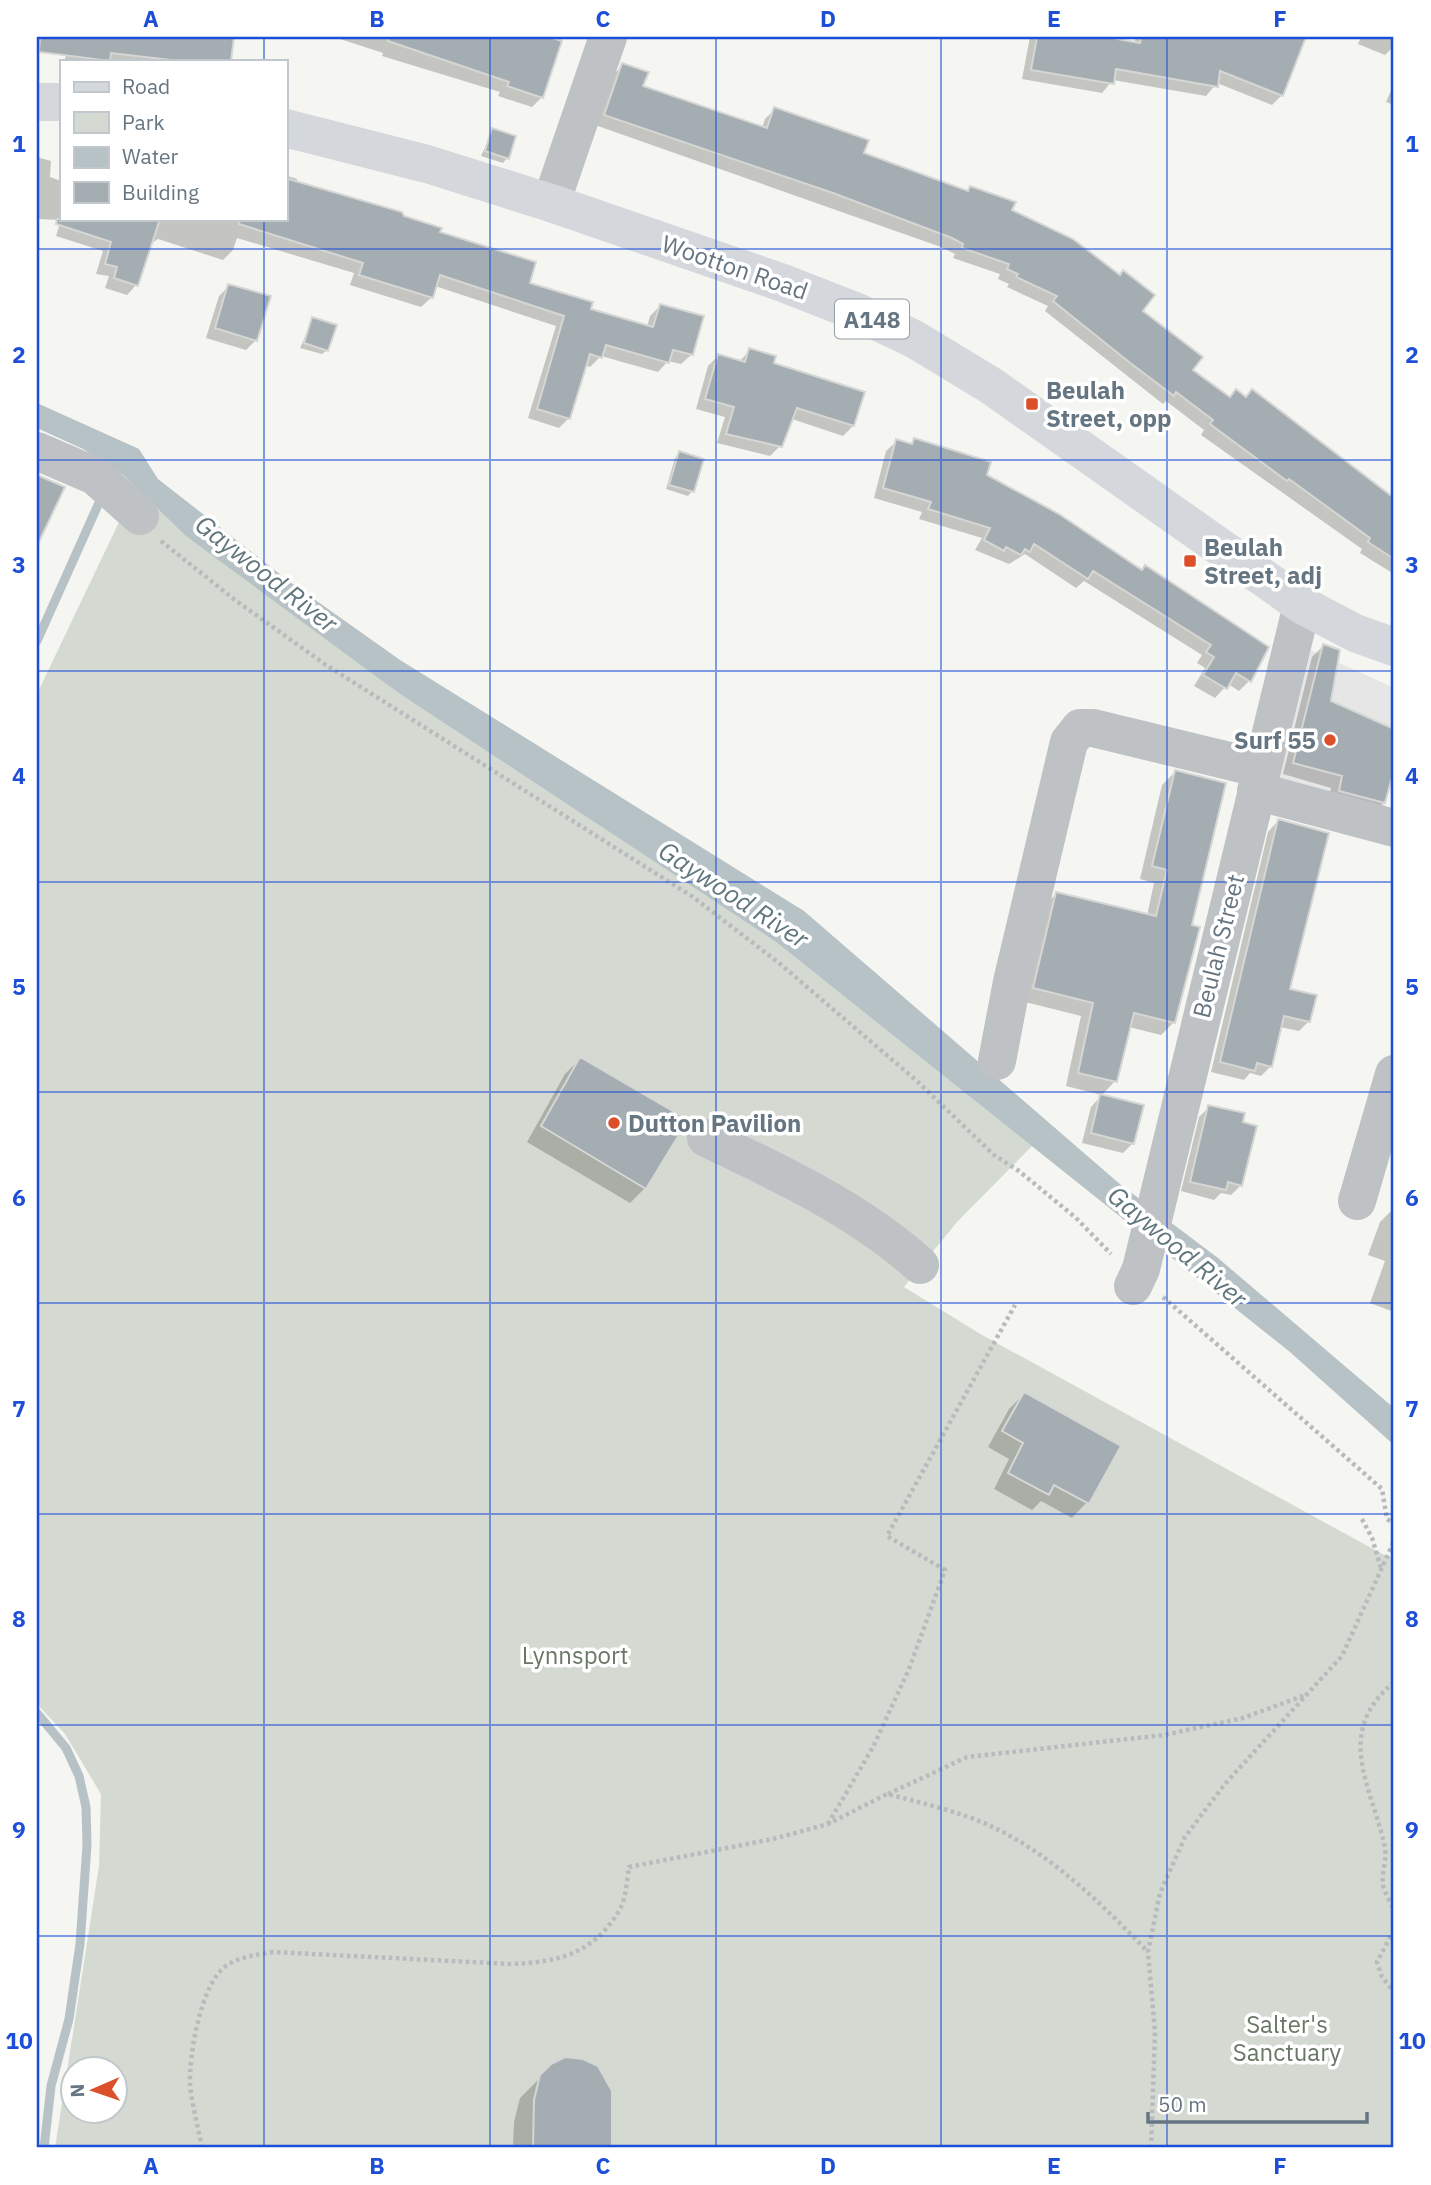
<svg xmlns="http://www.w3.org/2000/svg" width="1431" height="2185" viewBox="0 0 1431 2185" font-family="'IBM Plex Sans',sans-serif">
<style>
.built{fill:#e5e6e5}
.green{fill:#d4dad1;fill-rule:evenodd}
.water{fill:#b7c2c6}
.shadow{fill:#0003}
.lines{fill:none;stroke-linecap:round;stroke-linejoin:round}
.stream{stroke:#b7c2c6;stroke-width:9}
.building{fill:#a4adb2;stroke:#d6d6d4;stroke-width:2}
.path{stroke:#b8bbbd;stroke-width:4.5;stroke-dasharray:3.5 3.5;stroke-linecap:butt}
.minor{stroke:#bec2c5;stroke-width:38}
.major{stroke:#d4d8dc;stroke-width:38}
.grid{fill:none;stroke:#1d4ed8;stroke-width:2;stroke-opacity:0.55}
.poi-dot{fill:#db502b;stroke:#fff;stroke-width:2.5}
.labels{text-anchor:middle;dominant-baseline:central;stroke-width:7;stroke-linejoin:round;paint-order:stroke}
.shield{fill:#fff;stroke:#939ea7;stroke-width:2}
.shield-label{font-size:23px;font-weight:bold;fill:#657581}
.street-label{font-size:24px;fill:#657581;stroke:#fff}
.poi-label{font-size:24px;font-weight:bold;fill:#657581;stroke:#fff;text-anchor:start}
.park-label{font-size:24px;fill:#687864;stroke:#fff}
.water-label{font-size:26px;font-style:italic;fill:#61777e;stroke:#fff}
.neatline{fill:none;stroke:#1d4ed8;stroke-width:2.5}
.grid-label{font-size:23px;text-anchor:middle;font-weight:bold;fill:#1d4ed8}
</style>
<rect width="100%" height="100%" fill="#f5f5f1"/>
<path class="built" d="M 1311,650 L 1394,688 L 1394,770 L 1381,819 L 1275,792 Z"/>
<path class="green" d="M 149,502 L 400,694 L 776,942 L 1032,1146 L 957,1222 L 904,1287 L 982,1335 L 1386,1556 L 1394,1558 L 1394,2148 L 55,2148 L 99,1866 L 101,1794 L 65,1734 L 37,1704 L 37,694 L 120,520 ZM 74,2070 L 116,2070 L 116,2112 L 74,2112 Z"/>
<path class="water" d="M 37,403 L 139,449 L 158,479 L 290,582 L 400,660 L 804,911 L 1121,1185 L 1218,1258 L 1394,1408 L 1394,1445 L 1290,1352 L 776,942 L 400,694 L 186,536 L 123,475 L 83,449 L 37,428 Z"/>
<path class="shadow" d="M 68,37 L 216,37 L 232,39 L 230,61 L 65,61 Z
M 334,37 L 562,37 L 542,97 L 532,107 L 498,96 L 500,92 L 382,56 L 383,53 Z
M 1030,37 L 1096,37 L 1133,43 L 1137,37 L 1182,37 L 1248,48 L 1253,37 L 1304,37 L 1282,95 L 1272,105 L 1217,83 L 1206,96 L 1113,80 L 1102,93 L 1022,79 Z
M 1361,37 L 1394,37 L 1394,46 L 1385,55 L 1358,44 Z
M 623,65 L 641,87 L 762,128 L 765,119 L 775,109 L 862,154 L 966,192 L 970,188 L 1010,211 L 1140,311 L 1191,370 L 1229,399 L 1394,498 L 1394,574 L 1360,553 L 1362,549 L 1201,435 L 1204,430 L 1166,401 L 1163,404 L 1045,311 L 1048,306 L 1007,287 L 1009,284 L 998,279 L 1000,274 L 953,258 L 955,254 L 941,247 L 595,125 L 613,75 Z
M 1394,84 L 1394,105 L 1386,102 Z
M 493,130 L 507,158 L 503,163 L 481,156 Z
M 37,157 L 51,161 L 50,177 L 61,181 L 61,219 L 285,219 L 285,175 L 297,179 L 296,184 L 402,217 L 438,233 L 528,284 L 589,310 L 647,327 L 650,316 L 660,306 L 701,317 L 691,355 L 681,364 L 668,361 L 658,372 L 601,356 L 590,367 L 584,365 L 569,418 L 559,428 L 528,418 L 556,326 L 435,286 L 431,298 L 421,307 L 350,285 L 354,273 L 237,238 L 233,250 L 223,260 L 158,239 L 149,245 L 136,285 L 127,295 L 105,288 L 109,276 L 96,274 L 103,251 L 56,236 L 61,220 L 37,219 Z
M 229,286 L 256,340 L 246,350 L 206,338 L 219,296 Z
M 313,319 L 327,350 L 322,354 L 300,348 Z
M 750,350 L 772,364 L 853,426 L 843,436 L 789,418 L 780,446 L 770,456 L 717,443 L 725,417 L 696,409 L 708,366 L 718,356 L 739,362 Z
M 914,440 L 985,476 L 1267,648 L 1249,681 L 1239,691 L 1228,684 L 1215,698 L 1194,686 L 1205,668 L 1197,663 L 1202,655 L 1084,581 L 1076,588 L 1025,554 L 1009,564 L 975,550 L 982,538 L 919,519 L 922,512 L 874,498 L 886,451 L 897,441 L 910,445 Z
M 680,453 L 692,491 L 688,496 L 666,489 L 675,458 Z
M 1323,646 L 1329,702 L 1394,731 L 1394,773 L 1384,802 L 1372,814 L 1328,802 L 1331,788 L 1283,774 L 1312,657 Z
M 1175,772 L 1190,927 L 1174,1022 L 1161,1035 L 1129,1027 L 1115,1081 L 1102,1095 L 1066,1086 L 1081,1016 L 1021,1001 L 1043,907 L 1057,893 L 1147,916 L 1154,883 L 1140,879 L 1162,785 Z
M 1278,821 L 1288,990 L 1309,1021 L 1299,1031 L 1280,1027 L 1271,1066 L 1261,1076 L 1250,1073 L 1244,1080 L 1211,1072 L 1268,832 Z
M 580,1059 L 645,1188 L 630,1203 L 527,1142 L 565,1074 Z
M 1101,1096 L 1133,1143 L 1123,1153 L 1082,1143 L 1091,1107 Z
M 1209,1107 L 1241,1185 L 1231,1195 L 1221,1193 L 1214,1200 L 1181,1191 L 1199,1117 Z
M 1390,1212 L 1394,1213 L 1394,1312 L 1370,1303 L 1385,1261 L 1368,1255 L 1380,1222 Z
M 1024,1394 L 1087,1502 L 1072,1518 L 1041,1501 L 1032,1510 L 994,1489 L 1009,1459 L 988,1447 L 1009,1409 Z
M 552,2066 L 611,2106 L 610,2148 L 513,2148 L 514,2122 L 520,2098 Z"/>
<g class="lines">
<path class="stream" d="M 37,641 L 102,496
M 37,1713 L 66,1748 L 79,1776 L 86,1807 L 87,1845 L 80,1944 L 69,2019 L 51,2086 L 44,2148"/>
</g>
<path class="building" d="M 40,37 L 234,37 L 231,61 L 180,61 L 111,53 L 110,61 L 39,52 Z
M 389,37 L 549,37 L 562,41 L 543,98 L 507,86 L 509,82 L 388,41 Z
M 1037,37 L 1107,37 L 1140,43 L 1141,37 L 1306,37 L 1283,96 L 1220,71 L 1218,87 L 1116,69 L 1114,84 L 1031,70 Z
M 622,63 L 649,72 L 643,86 L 767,128 L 774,107 L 869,140 L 864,153 L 968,191 L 970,186 L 1016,202 L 1012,210 L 1073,239 L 1120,275 L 1123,270 L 1155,295 L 1143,311 L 1203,357 L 1193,370 L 1230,397 L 1236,389 L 1246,397 L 1252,389 L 1394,498 L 1394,559 L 1368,542 L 1370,538 L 1289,479 L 1287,481 L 1210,424 L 1213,420 L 1176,392 L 1174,396 L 1129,362 L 1053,301 L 1057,296 L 1016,277 L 1018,274 L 1007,269 L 1009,264 L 962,248 L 963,244 L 952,238 L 833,193 L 604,115 Z
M 492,128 L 516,136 L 509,159 L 485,151 Z
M 285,178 L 402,212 L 404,216 L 442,228 L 440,232 L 536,262 L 530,283 L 593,302 L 591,309 L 653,327 L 660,304 L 704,316 L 693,355 L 673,350 L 669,363 L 606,345 L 602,358 L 590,354 L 570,419 L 537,409 L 564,316 L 440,275 L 433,298 L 359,275 L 363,263 L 239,224 L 239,219 L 285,219 Z
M 57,219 L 160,219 L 138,286 L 114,278 L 117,267 L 105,264 L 111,242 L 56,224 Z
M 228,284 L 271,296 L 257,341 L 215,328 Z
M 312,317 L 337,325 L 328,351 L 304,343 Z
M 749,348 L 776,356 L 774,363 L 865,392 L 854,426 L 797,408 L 782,447 L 726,434 L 734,407 L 705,399 L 718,354 L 745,362 Z
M 914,438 L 991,462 L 987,475 L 1059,514 L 1142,570 L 1145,565 L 1269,647 L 1251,682 L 1236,673 L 1227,689 L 1203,675 L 1214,657 L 1206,652 L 1211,645 L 1093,571 L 1088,579 L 1034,544 L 1030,552 L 1025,549 L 1021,555 L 1006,547 L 1004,551 L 984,540 L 990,528 L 928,509 L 931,502 L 883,488 L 896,439 L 912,444 Z
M 679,451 L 704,459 L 694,492 L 669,485 Z
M 37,475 L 65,487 L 37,546 Z
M 1323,644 L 1340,650 L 1331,701 L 1394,729 L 1394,770 L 1385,803 L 1339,791 L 1342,776 L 1293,763 Z
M 1175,770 L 1226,783 L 1192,925 L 1200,927 L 1175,1023 L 1134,1013 L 1117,1082 L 1078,1073 L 1093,1003 L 1033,988 L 1056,892 L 1156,916 L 1167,870 L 1152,866 Z
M 1278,819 L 1329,833 L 1290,989 L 1317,995 L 1310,1022 L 1284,1016 L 1272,1067 L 1257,1063 L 1255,1071 L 1220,1062 Z
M 580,1057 L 688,1120 L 646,1189 L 541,1126 Z
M 1100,1094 L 1144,1105 L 1134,1144 L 1091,1133 Z
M 1208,1105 L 1245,1113 L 1243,1122 L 1257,1126 L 1242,1186 L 1228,1182 L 1226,1190 L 1190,1182 Z
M 1024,1392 L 1121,1446 L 1089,1504 L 1054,1485 L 1049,1495 L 1008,1473 L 1023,1443 L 1002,1431 Z
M 565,2057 L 583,2059 L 598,2066 L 612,2091 L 612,2148 L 533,2148 L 534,2100 L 540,2075 L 551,2064 Z"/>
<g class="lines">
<path class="path" d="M 161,541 L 235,600 L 326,665 L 693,897 L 779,963 L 917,1081 L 994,1155 L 1019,1171 L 1076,1218 L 1111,1254
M 1163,1297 L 1382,1489 L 1387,1519 L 1394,1524
M 1362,1519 L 1372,1538 L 1381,1568
M 1394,1682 C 1332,1734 1373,1788 1385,1848 C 1387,1861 1381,1874 1383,1885 C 1385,1894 1391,1903 1394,1910
M 888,1794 L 967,1757 L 1164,1735 L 1243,1718 L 1308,1694
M 828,1824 L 873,1747 L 909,1669 L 945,1570 L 887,1536 L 1015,1305
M 1394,1930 L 1377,1962 L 1382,1977 L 1394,1992
M 202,2148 C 198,2127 192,2105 190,2084 C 189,2055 201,1983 226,1966 C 241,1956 256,1955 273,1952 L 511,1964 C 559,1962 594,1954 620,1909 C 626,1898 627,1880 629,1867 L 773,1839 L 828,1824 L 887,1794 C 922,1803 962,1812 995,1828 C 1054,1857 1103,1905 1148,1952
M 1151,2148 L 1155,2032 L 1148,1952 L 1160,1893 L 1185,1837 L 1224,1785 L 1342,1656 L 1394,1541"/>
<path class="minor" d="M 551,203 L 608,37
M 37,451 L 95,476 L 140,516
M 1256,791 L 1394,828
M 997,1061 L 1012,982 L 1069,742 L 1080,728 L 1093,728 L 1262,769
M 706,1138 C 780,1173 859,1210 920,1265
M 1357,1201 L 1394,1074
M 1133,1286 L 1141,1269 L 1302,605"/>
<path class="major" d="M 37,102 L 61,102
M 285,128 L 427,164 L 551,203 L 783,283 L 857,312 L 914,339 L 990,385 L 1302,605 L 1355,633 L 1394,647"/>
</g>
<path class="grid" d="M 264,37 L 264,61M 490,37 L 490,2148M 716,37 L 716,2148M 941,37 L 941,2148M 1167,37 L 1167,2148M 264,219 L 264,2148M 37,249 L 1394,249M 37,460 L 1394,460M 37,671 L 1394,671M 37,882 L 1394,882M 37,1092 L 1394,1092M 37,1303 L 1394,1303M 37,1514 L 1394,1514M 37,1725 L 1394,1725M 37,1936 L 1394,1936"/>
<g class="poi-dot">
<rect x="1025" y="397" width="14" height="14" rx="3.5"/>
<rect x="1183" y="554" width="14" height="14" rx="3.5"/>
<circle cx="1330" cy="740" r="7"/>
<circle cx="614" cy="1123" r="7"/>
</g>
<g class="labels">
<rect class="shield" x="835" y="299.5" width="74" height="39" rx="5"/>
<g class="shield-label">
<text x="872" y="319">A148</text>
</g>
<g class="street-label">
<text transform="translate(735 267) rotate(19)">Wootton Road</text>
<text transform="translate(1218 946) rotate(-76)">Beulah Street</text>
</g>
<g class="poi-label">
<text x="1046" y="390">Beulah<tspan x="1046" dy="28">Street, opp</tspan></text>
<text x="1204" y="547">Beulah<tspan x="1204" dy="28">Street, adj</tspan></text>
<text x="1316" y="740" text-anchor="end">Surf 55</text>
<text x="628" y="1123">Dutton Pavilion</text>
</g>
<g class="park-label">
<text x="575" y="1655">Lynnsport</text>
<text x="1287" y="2024">Salter's<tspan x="1287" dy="28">Sanctuary</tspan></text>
</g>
<g class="water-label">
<text transform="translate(267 573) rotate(38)">Gaywood River</text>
<text transform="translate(734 894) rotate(33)">Gaywood River</text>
<text transform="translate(1178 1246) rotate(40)">Gaywood River</text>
</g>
</g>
<rect width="1431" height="2185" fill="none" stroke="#ffffff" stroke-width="77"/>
<rect x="60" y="60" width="228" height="161" fill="#ffffff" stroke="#c1c8cd" stroke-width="2"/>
<rect x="74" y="82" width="35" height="10" fill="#d4d8dc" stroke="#c1c8cd" stroke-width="2"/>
<text x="122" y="94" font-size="21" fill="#657581">Road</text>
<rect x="74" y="112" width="35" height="21" fill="#d4dad1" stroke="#c1c8cd" stroke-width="2"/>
<text x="122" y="130" font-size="21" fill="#657581">Park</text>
<rect x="74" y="147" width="35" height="21" fill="#b7c2c6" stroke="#c1c8cd" stroke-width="2"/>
<text x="122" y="164" font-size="21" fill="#657581">Water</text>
<rect x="74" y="182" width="35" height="21" fill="#a4adb2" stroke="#c1c8cd" stroke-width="2"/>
<text x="122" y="200" font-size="21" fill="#657581">Building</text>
<g transform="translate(94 2090) rotate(268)"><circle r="33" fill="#ffffff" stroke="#c1c8cd" stroke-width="2"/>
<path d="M0-5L12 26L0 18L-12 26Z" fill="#db502b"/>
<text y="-10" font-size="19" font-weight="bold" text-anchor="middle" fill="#657581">N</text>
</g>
<path d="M1148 2112v10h219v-10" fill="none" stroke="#657581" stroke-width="3.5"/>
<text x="1158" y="2112" font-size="21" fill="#657581" stroke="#ffffff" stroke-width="5" paint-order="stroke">50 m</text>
<rect x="38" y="38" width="1354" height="2108" class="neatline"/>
<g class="grid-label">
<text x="151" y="27">A</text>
<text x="377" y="27">B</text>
<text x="603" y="27">C</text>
<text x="828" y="27">D</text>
<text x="1054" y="27">E</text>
<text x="1280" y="27">F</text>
<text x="19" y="152">1</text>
<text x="1412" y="152">1</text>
<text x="19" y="363">2</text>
<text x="1412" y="363">2</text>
<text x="19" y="573">3</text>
<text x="1412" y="573">3</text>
<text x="19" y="784">4</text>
<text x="1412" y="784">4</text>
<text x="19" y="995">5</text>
<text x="1412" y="995">5</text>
<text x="19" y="1206">6</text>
<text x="1412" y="1206">6</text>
<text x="19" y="1417">7</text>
<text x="1412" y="1417">7</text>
<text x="19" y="1627">8</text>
<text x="1412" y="1627">8</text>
<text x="19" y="1838">9</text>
<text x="1412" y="1838">9</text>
<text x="19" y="2049">10</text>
<text x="1412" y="2049">10</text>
<text x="151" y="2174">A</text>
<text x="377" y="2174">B</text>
<text x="603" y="2174">C</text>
<text x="828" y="2174">D</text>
<text x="1054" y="2174">E</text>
<text x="1280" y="2174">F</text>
</g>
</svg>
